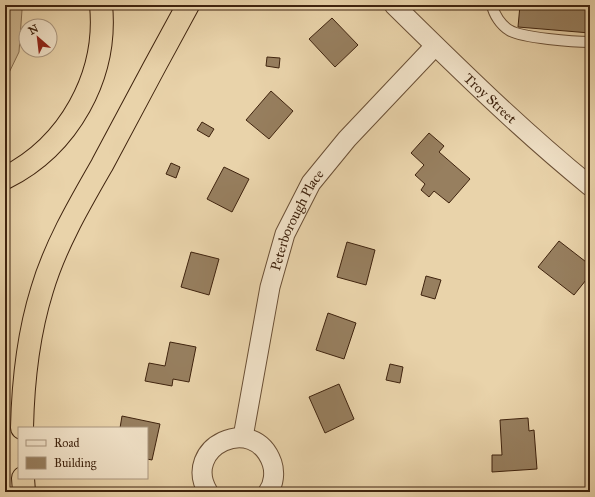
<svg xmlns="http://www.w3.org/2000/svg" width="595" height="497" viewBox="0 0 595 497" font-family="'IM FELL Great Primer',serif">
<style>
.green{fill:#ccb58f;stroke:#866c4e}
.building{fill:#977f5f;stroke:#3f230e}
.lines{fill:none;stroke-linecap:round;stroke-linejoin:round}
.service-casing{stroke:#6a4f35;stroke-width:12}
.minor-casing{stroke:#6a4f35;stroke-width:21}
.motorway-casing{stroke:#3f230e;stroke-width:24}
.service{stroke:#f1e2c8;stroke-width:10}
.minor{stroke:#f1e2c8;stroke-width:19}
.motorway{stroke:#e9d3aa;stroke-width:22}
.labels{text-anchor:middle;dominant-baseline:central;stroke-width:4;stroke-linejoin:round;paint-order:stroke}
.street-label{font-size:14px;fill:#3f230e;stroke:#f1e2c8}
</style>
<rect width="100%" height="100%" fill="#e9d3aa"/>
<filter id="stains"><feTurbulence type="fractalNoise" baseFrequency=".005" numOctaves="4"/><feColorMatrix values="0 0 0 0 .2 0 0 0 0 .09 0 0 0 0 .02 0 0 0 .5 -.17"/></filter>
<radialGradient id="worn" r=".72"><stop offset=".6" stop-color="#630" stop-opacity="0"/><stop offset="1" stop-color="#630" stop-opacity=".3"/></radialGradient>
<path class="green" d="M 5,5 L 18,5 L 22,10 L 19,52 L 5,81 Z"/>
<path class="building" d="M 520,5 L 590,5 L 590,33 L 518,27 Z
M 332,18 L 358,45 L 335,67 L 309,39 Z
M 267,57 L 280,58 L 279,68 L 266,66 Z
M 271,91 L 293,111 L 269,139 L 246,120 Z
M 202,122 L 214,129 L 209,137 L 197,130 Z
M 429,133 L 444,146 L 439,152 L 470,179 L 449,203 L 434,191 L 429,197 L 421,190 L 425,184 L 415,175 L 424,165 L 411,153 Z
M 171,163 L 180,167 L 176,178 L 166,174 Z
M 224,167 L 249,179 L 232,212 L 207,199 Z
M 559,241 L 590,265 L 590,275 L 574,295 L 538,267 Z
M 347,242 L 375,250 L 366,285 L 337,277 Z
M 191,252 L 219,259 L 209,295 L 181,287 Z
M 426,276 L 441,280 L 435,299 L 421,295 Z
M 328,313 L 356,323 L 344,359 L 316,350 Z
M 170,342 L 196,347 L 189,382 L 173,379 L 172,386 L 145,381 L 149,363 L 165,366 Z
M 390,364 L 403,367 L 400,383 L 386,380 Z
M 339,384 L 354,419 L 325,433 L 309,397 Z
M 122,416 L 160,424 L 152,460 L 147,459 L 147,428 L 120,428 Z
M 528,418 L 529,431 L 534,430 L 537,469 L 492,472 L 492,455 L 502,455 L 500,420 Z"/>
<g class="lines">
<defs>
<path id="service" d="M 492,5 C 494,15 501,25 509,30 C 521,38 575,42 590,42"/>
<g id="minor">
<path id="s1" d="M 394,5 C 457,67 521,130 590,186"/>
<path id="s2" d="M 243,437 L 270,287 L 285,234 L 311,183 L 347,139 L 435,46"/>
<path d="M 208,492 C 181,447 254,412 272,463 C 275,472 274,484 268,492"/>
</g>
<path id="motorway" d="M 5,178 C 69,146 108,76 101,5
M 22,428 C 23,382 28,335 42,290 C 55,246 79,205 102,165 C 130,112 159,58 188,5
M 23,478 L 24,492"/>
</defs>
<use href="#service" class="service-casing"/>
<use href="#minor" class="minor-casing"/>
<use href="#motorway" class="motorway-casing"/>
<use href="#service" class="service"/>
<use href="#minor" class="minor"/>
<use href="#motorway" class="motorway"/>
</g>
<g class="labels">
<g class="street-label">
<text stroke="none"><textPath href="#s1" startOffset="134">Troy Street</textPath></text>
<text stroke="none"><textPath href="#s2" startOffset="225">Peterborough Place</textPath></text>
</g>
</g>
<rect width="595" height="497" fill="none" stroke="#e9d3aa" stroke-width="20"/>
<rect x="6" y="6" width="583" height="485" fill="none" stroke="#3f230e" stroke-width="2"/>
<rect x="10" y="10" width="575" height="477" fill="none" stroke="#3f230e"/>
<rect x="18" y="427" width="130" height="52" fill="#f1e2c8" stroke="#aa967e"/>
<rect x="26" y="440" width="20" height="6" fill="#f1e2c8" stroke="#aa967e"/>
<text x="54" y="447" font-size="12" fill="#3f230e">Road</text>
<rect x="26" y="457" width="20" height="12" fill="#977f5f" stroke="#aa967e"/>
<text x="54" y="467" font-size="12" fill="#3f230e">Building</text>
<g transform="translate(38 38) rotate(332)"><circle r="19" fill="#f1e2c8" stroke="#aa967e"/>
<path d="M0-3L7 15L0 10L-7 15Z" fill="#8f2418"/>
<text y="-6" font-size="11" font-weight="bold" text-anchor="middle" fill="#3f230e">N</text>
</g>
<rect width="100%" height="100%" filter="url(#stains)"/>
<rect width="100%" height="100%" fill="url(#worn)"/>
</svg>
